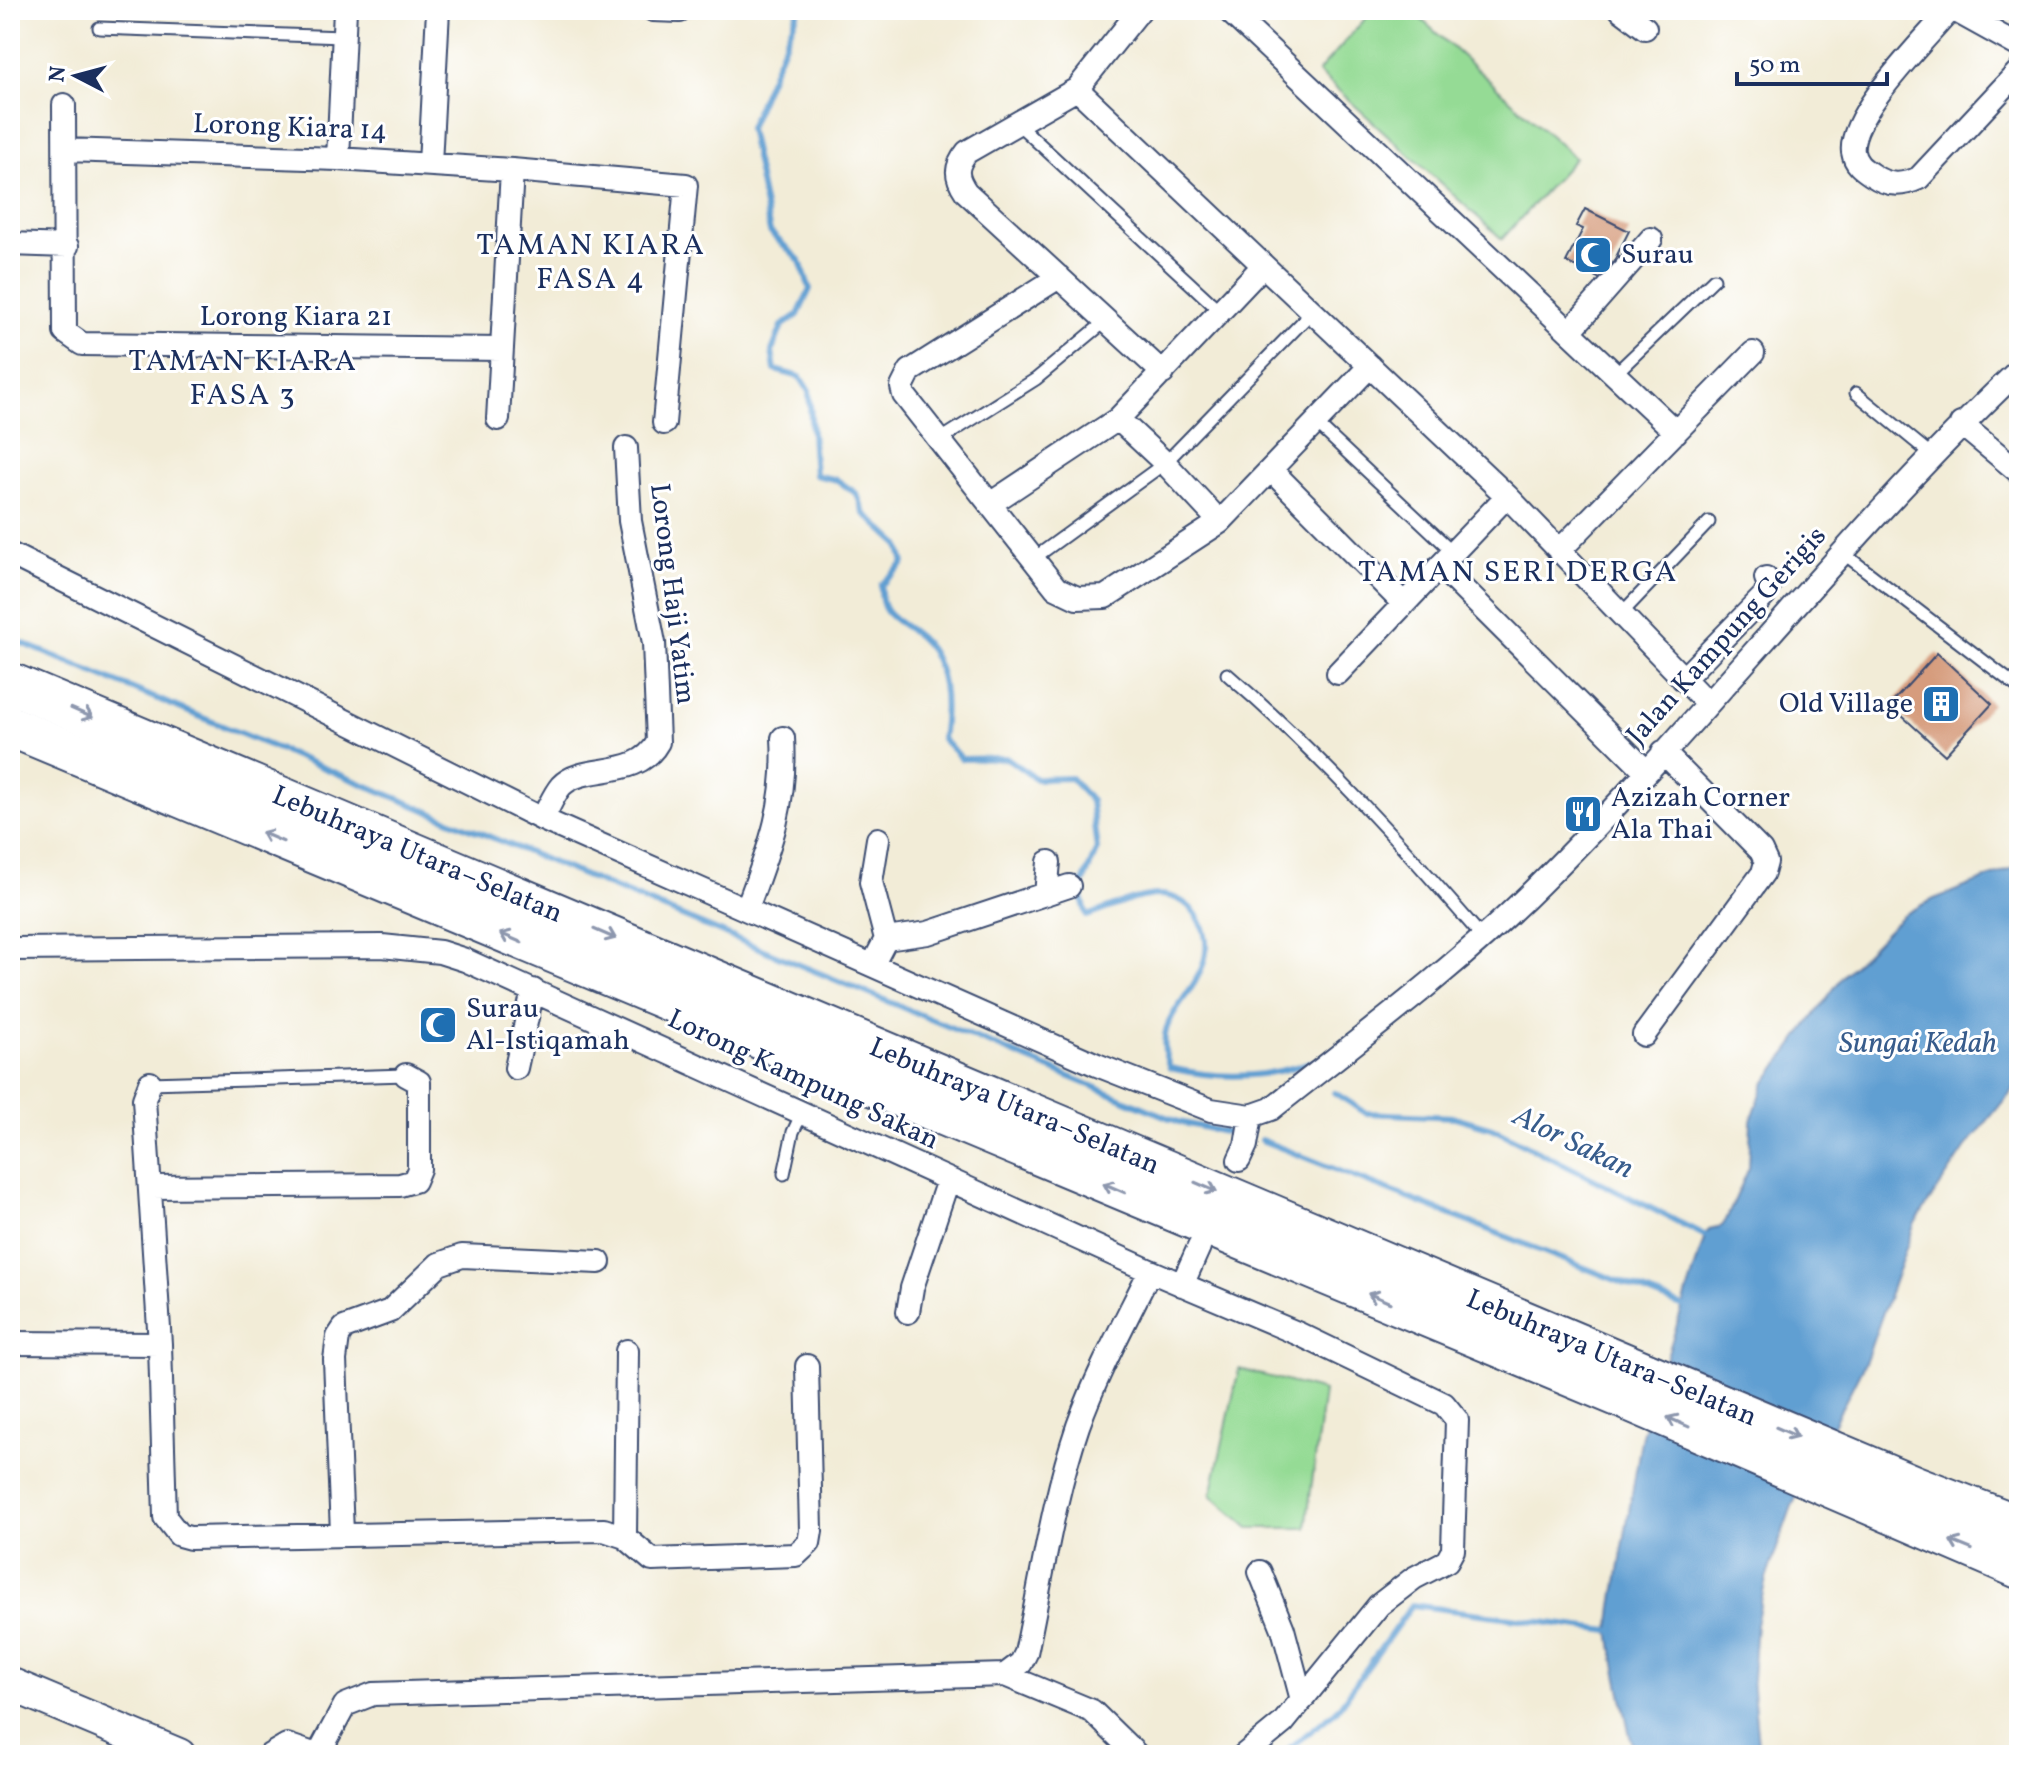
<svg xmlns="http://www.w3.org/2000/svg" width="2029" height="1765" viewBox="0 0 2029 1765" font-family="Vollkorn,serif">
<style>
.green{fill:#95db95;stroke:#58857a;stroke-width:2}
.water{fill:#609fd2;stroke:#3e6798;stroke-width:2}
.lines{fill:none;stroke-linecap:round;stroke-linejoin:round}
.stream{stroke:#609fd2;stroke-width:6}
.building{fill:#d69c7d}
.service-casing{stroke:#3b4b70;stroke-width:15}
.minor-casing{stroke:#3b4b70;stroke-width:26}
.secondary-casing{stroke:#3b4b70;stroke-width:36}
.motorway-casing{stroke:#3b4b70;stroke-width:44}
.service{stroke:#fff;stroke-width:11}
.minor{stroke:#fff;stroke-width:22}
.secondary{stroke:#fff;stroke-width:32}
.motorway{stroke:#fff;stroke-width:40}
.oneway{stroke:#8d97ae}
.labels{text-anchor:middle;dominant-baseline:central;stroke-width:6;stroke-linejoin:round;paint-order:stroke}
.street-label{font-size:28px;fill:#1b2f5e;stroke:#fff}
.poi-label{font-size:28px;fill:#1b2f5e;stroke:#fff;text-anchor:start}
.neighbourhood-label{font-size:30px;letter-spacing:2px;fill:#1b2f5e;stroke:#fff}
.water-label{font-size:30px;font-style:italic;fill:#375c8c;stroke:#fff}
</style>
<rect width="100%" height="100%" fill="#fff"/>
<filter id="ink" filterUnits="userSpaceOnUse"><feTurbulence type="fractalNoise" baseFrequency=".0125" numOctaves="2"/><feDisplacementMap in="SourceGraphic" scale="16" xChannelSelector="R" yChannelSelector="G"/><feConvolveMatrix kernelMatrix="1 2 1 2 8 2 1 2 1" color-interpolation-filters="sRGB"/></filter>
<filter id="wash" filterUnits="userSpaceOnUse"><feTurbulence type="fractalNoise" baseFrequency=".006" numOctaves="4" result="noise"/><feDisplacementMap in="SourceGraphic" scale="32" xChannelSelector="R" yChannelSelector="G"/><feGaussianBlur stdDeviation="1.8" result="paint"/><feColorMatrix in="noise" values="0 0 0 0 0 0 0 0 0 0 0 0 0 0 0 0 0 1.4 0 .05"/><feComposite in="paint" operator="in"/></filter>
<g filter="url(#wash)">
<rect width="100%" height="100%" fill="#f2ecd7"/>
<path class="green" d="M 1373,10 L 1411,10 L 1575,158 L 1502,239 L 1318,72 Z
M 1239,1369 L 1324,1391 L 1306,1528 L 1249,1528 L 1211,1495 Z"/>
<path class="water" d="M 2019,866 L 2019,1082 L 1966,1147 L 1915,1223 L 1866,1360 L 1792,1506 L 1766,1579 L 1756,1624 L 1752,1678 L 1759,1755 L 1634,1755 L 1615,1664 L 1610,1631 L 1613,1606 L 1642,1435 L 1705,1236 L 1709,1229 L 1722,1226 L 1726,1220 L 1749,1168 L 1751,1121 L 1764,1085 L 1843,976 L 1903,915 L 1934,899 Z"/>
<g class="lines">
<path class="stream" d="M 799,10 L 749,128 L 770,232 L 800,261 L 810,289 L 798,315 L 782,326 L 772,351 L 775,370 L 800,377 L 809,391 L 815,475 L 837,480 L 857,494 L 864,513 L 899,545 L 904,563 L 881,585 C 879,619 898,618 919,637 C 947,662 947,706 942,739 L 962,759 L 1007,758 L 1036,779 L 1071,778 L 1091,801 L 1097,849 L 1080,890 L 1087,916 C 1108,909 1137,895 1159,895 C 1194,896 1213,931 1204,962 C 1192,1002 1149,1019 1170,1068 C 1217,1079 1265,1079 1310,1062
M 10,638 L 1179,1122 L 1238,1135
M 1335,1093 L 1366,1113 L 1455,1117 L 1492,1128 L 1710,1238
M 1261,1140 L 1689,1309
M 1281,1755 L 1336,1711 L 1412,1605 L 1610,1631"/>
</g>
<g id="blocks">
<path class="building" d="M 1585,209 L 1629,231 L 1604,281 L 1566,262 L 1583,229 L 1576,226 Z
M 1937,653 L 1992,704 L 1945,755 L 1890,705 Z"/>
</g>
</g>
<g filter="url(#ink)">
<use href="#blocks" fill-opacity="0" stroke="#3b4b70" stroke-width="2"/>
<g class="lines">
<defs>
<path id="service" d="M 99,28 L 343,37
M 1017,123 L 1221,312
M 1615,374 L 1714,279
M 1856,393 L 1933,456
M 1316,423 L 1453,552
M 938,441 L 1036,379 L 1107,320
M 1843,553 L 2019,688
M 1033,559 L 1165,463 L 1311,313
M 1620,615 L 1709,522
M 1227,674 C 1321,755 1402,844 1483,938
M 150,1083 L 406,1075
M 784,1174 L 793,1132 L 802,1113"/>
<path id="minor" d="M 653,10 L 680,11
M 1140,10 L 1077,89 L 967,152 C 955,167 955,176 966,192 L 1163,373
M 1228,10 L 1676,432
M 1621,10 L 1645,28
M 1950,10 C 1926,39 1848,115 1853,152 C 1855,164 1863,169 1872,175 C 1888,186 1902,186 1919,178 L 2019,71
M 1954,10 L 2019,46
M 1077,89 L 1507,496 L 1707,703
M 64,105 L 65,332 L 82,344 L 502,349
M 65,150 L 338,159 L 512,170
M 338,159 L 345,10
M 430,164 L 438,10
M 10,244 L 67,246
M 1059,277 L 910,371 L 902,387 L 904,395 L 1056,588 L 1077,598 L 1105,597 L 1220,522 L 1370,366
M 1571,330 L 1651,239
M 498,419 L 512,170 L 686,185 L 664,423
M 1118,419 L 1165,463 L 1220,522
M 1961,424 L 2019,472
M 1272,471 L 1404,604
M 990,504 L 1118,419 L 1262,267
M 1559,551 L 1753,353
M 10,554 L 542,819 L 1097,1065 L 1211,1110 L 1251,1116 L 1271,1109 C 1362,1037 1458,966 1540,884 C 1706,719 1848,531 2019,370
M 1440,566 L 1646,771
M 1338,673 L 1507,496
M 1683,679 L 1764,596 L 1769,586 L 1766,578
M 542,819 C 548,809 554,794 561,786 C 584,762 637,781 658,742 L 654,643 L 630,521 L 626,448
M 878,839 L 871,882 L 886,939
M 1046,894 L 1049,862
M 747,908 C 770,847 787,803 783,738
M 10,949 L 382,946 L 440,952 L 465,960 L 1150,1271 L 1299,1334 L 1444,1404 L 1457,1420 L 1453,1550 L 1447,1561 L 1414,1578 L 1379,1605 L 1283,1723 L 1244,1755
M 873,964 L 886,939 L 928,933 L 1069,886
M 1644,1035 L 1763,873 L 1766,862 L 1761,851 L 1663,752
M 516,1068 L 533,990
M 150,1083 L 144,1099 L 160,1344 L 165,1517 L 179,1535 L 190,1538 L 604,1530 L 625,1537 L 652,1560 L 796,1555 L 809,1543 L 811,1531 L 807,1366
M 1239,1160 L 1246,1145 L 1251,1116
M 151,1187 L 400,1185 L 414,1181 L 419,1169 L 419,1082 L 406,1075
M 1182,1285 L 1199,1247
M 908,1312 L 912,1288 L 948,1180
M 10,1343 L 160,1344
M 342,1533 L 335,1360 L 338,1337 L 344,1328 L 390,1311 L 439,1264 L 462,1256 L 599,1262
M 625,1537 L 627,1351
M 1260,1572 L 1283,1629 L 1302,1700
M 1005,1675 L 1092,1711 L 1137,1755
M 270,1755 L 287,1745 L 316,1755
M 318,1755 L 345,1705 L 373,1694 L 1005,1675 L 1021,1663 L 1026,1653 C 1042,1578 1053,1499 1078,1426 C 1097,1373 1125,1322 1150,1271"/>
<path id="secondary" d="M 10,1684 L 179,1755"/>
<g id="motorway">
<path id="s1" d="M 10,683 L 1915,1486 L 2019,1526"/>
<path d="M 10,726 L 1630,1401 L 2019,1568"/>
</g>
</defs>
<use href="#service" class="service-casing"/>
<use href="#minor" class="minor-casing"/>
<use href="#secondary" class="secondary-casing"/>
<use href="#motorway" class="motorway-casing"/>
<use href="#service" class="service"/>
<use href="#minor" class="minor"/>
<use href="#secondary" class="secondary"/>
<use href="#motorway" class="motorway"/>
</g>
<defs><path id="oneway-shaft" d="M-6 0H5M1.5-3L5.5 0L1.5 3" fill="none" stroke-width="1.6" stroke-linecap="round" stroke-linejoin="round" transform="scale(2)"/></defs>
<g class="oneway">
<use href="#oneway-shaft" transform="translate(82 713) rotate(23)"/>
<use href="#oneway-shaft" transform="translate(272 837) rotate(-157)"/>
<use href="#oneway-shaft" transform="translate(605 934) rotate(23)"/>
<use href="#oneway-shaft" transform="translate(511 938) rotate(-157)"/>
<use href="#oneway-shaft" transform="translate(1206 1187) rotate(23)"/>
<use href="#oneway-shaft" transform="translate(1114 1188) rotate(-157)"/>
<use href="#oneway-shaft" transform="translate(1379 1298) rotate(-157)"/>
<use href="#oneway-shaft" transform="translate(1678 1422) rotate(-156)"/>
<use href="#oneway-shaft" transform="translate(1787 1432) rotate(23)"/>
<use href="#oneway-shaft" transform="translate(1961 1545) rotate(-158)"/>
</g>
</g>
<defs>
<symbol id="mosque-square" viewBox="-11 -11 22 22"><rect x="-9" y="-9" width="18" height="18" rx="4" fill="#1f6fb2" stroke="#fff"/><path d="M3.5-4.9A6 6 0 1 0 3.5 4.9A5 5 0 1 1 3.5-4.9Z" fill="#fff"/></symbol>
<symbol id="building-square" viewBox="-11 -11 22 22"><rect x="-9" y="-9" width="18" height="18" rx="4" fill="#1f6fb2" stroke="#fff"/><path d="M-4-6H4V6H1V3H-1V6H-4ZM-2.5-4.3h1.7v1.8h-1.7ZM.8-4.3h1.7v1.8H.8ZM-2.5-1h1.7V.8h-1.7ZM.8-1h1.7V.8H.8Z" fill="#fff"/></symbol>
<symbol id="restaurant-square" viewBox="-11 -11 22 22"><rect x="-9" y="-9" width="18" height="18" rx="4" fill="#1f6fb2" stroke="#fff"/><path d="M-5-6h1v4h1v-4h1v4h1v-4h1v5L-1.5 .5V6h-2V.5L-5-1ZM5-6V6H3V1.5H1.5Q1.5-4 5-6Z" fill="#fff"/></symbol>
</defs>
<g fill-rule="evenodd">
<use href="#mosque-square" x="1571" y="233" width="44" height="44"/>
<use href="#building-square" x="1919" y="682" width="44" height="44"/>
<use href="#restaurant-square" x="1561" y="792" width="44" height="44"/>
<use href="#mosque-square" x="416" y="1003" width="44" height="44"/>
</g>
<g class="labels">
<g class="street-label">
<text transform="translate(290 128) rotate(2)">Lorong Kiara 14</text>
<text x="296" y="317">Lorong Kiara 21</text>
<text transform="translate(672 594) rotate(83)">Lorong Haji Yatim</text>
<text transform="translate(1727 636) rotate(-48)">Jalan Kampung Gerigis</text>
<text stroke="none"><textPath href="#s1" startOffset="442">Lebuhraya Utara–Selatan</textPath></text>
<text transform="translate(803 1080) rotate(25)">Lorong Kampung Sakan</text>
<text stroke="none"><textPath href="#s1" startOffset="1090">Lebuhraya Utara–Selatan</textPath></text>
<text stroke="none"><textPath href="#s1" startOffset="1738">Lebuhraya Utara–Selatan</textPath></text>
</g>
<g class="poi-label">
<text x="1621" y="255">Surau</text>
<text x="1913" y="704" text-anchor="end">Old Village</text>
<text x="1611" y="798">Azizah Corner<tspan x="1611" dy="32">Ala Thai</tspan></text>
<text x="466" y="1009">Surau<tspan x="466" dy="32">Al-Istiqamah</tspan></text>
</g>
<g class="neighbourhood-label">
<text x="591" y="246">TAMAN KIARA<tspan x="591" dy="34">FASA 4</tspan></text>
<text x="243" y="362">TAMAN KIARA<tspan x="243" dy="34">FASA 3</tspan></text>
<text x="1518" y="573">TAMAN SERI DERGA</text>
</g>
<g class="water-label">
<text x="1918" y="1044">Sungai Kedah</text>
<text transform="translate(1573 1143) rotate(26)">Alor Sakan</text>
</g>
</g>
<rect width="2029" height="1765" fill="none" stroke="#fff" stroke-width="40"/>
<g transform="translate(76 76) rotate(276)" stroke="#ffffff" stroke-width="6" paint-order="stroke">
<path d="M0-6L14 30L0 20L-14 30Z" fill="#1b2f5e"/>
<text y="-12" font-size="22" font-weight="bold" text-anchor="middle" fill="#1b2f5e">N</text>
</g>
<path d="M1737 72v12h150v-12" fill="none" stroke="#1b2f5e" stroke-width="4"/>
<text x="1749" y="72" font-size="24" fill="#1b2f5e" stroke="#ffffff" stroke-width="6" paint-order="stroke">50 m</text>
</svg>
